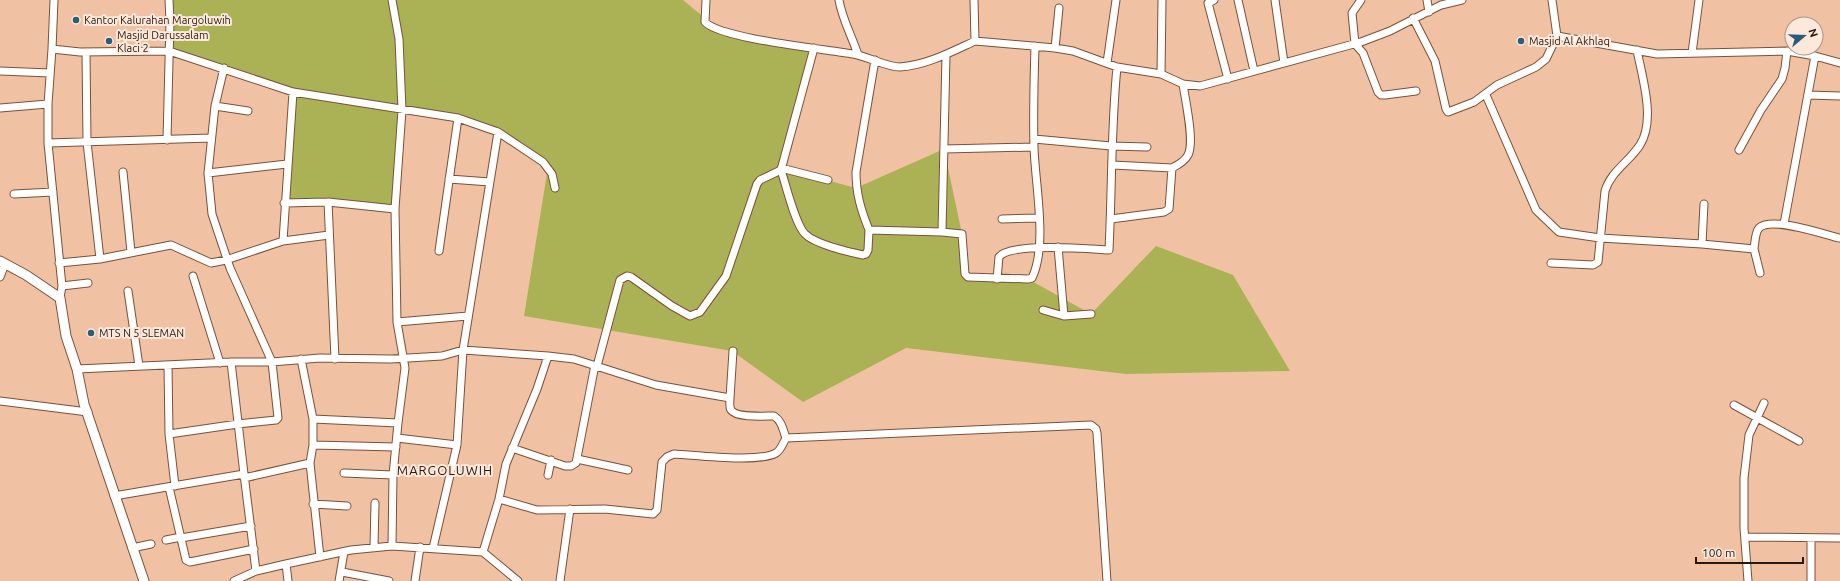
<svg xmlns="http://www.w3.org/2000/svg" width="1840" height="581" viewBox="0 0 1840 581" font-family="Ubuntu,sans-serif">
<style>
.green{fill:#abb255}
.lines{fill:none;stroke-linecap:round;stroke-linejoin:round}
.minor-casing{stroke:#7b5136;stroke-width:9}
.tertiary-casing{stroke:#7b5136;stroke-width:11}
.minor{stroke:#fff;stroke-width:7}
.tertiary{stroke:#fff;stroke-width:9}
.poi-dot{fill:#285e79;stroke:#fde9dc;stroke-width:1.5}
.labels{text-anchor:middle;dominant-baseline:central;stroke-width:4;stroke-linejoin:round;paint-order:stroke}
.poi-label{font-size:11px;fill:#29180d;stroke:#fde9dc;text-anchor:start}
.quarter-label{font-size:13px;letter-spacing:1px;fill:#29180d;stroke:#fde9dc}
</style>
<rect width="100%" height="100%" fill="#f1c1a3"/>
<path class="green" d="M 170,0 L 683,0 L 718,29 L 814,48 L 781,168 L 856,188 L 944,149 L 962,234 L 965,274 L 1028,279 L 1091,314 L 1156,246 L 1233,275 L 1290,371 L 1126,374 L 906,348 L 803,402 L 732,351 L 524,316 L 548,167 L 498,132 L 458,118 L 402,109 L 395,211 L 284,203 L 293,92 L 169,51 Z"/>
<g class="lines">
<defs>
<path id="minor" d="M 392,0 L 399,39 L 402,110 L 395,209
M 706,0 L 705,22 C 721,39 825,49 853,54 C 867,56 886,67 900,67 C 927,65 951,52 975,41
M 839,0 C 842,19 852,36 858,55
M 974,0 L 975,41 L 1055,48 L 1073,51 L 1117,67 L 1161,74 L 1183,84 L 1200,86 L 1361,42 L 1390,31 L 1441,5 L 1462,0
M 1214,0 L 1208,3 L 1228,79
M 1238,0 L 1254,71
M 1275,0 L 1284,63
M 1361,0 L 1352,13 L 1355,44 L 1363,53 L 1378,92 L 1381,95 L 1385,95 L 1416,91
M 1427,0 L 1429,12
M 1552,0 L 1557,36 L 1657,54 L 1787,51 L 1815,56 L 1840,63
M 1413,18 L 1435,61 L 1446,109 L 1448,112 L 1474,102 L 1497,85 L 1536,67 L 1546,59 L 1557,36
M 1055,48 L 1059,8
M 52,49 L 54,0
M 86,52 L 87,142 L 100,259
M 1692,53 L 1699,0
M 946,55 L 942,232 L 962,234 L 965,274 L 968,277 L 1028,279 L 1032,278 C 1048,245 1035,184 1034,147 C 1033,114 1034,80 1035,46
M 1107,63 L 1116,0
M 0,71 L 50,73
M 1161,74 L 1162,0
M 1486,95 L 1536,210 L 1559,232 L 1600,238 L 1702,244 L 1754,249 C 1755,243 1755,232 1759,228 C 1771,216 1823,234 1839,238
M 1808,95 L 1840,96
M 215,106 L 248,111
M 0,108 L 48,104
M 498,132 L 543,162 L 552,174 L 555,188
M 1034,139 L 1111,146 L 1147,147
M 167,140 L 170,21 L 169,0
M 48,143 L 211,138
M 944,149 L 1034,147
M 1739,150 L 1761,110 L 1782,79 L 1785,68 L 1787,51
M 1112,165 L 1172,168
M 781,168 L 828,180
M 781,170 L 814,48
M 123,172 L 131,252
M 208,173 L 287,164
M 449,179 L 490,182
M 14,194 L 53,192
M 328,202 L 335,359
M 284,203 L 328,202 L 395,209 L 397,322 L 405,368 L 398,423 L 393,475 L 392,546
M 1002,219 L 1039,218
M 1111,219 L 1164,212 L 1169,209 L 1172,168 C 1178,165 1185,161 1188,155 C 1195,142 1185,99 1183,84
M 1784,224 L 1815,56
M 869,230 C 861,210 856,194 856,172 L 875,60
M 283,241 L 293,92
M 1702,244 L 1704,204
M 1058,247 L 1064,316
M 1754,249 L 1760,273
M 439,251 L 458,118
M 59,263 L 100,259 L 171,245 L 211,263 L 226,260 L 283,241 L 329,235
M 1551,263 L 1593,265 L 1598,262 L 1605,191 C 1611,171 1629,162 1640,145 C 1656,120 1642,77 1637,50
M 193,276 L 220,363
M 0,277 L 5,264
M 997,279 L 999,257 C 1010,242 1090,249 1109,250 C 1112,189 1111,128 1117,67
M 62,286 L 88,283
M 128,291 L 139,366
M 60,298 L 62,286 L 48,143 L 48,104 L 52,49 L 80,52 L 169,51 L 293,92 L 458,118 L 498,132 L 463,350 L 457,445 L 433,548
M 1043,310 L 1064,316 L 1091,314
M 397,322 L 468,316
M 548,356 L 574,359 L 656,385 L 730,398 C 730,401 729,407 731,410 C 736,418 765,416 774,416 C 782,421 783,430 786,438
M 301,359 L 313,419 L 313,445 L 310,463 L 320,557
M 231,362 L 244,474 L 256,571
M 168,365 L 169,434 L 175,486
M 597,366 L 620,280 L 627,276 L 631,277 L 672,306 L 690,316 L 700,312 L 726,276 L 757,184 L 760,180 L 781,170 C 786,185 795,224 805,234 C 815,244 848,252 863,255 L 866,254 L 868,250 L 869,230 L 942,232
M 77,369 L 231,362 L 272,362 L 320,358 L 391,359 L 442,356 L 463,350 L 548,356 L 537,389 L 506,464 L 499,499 L 483,552
M 730,398 L 733,351
M 0,401 L 88,412
M 1734,405 L 1799,441
M 313,419 L 398,423
M 169,434 L 238,424 L 276,420 L 278,418 L 272,362 L 230,268 L 212,214 L 208,173 L 215,106 L 224,68
M 397,438 L 457,445
M 313,445 L 396,447
M 512,448 L 565,466 L 571,466 L 576,463 L 595,365
M 577,459 L 628,470
M 344,473 L 393,475
M 548,475 L 551,460
M 244,478 L 310,463
M 169,487 L 186,560 L 190,562 L 254,549
M 114,496 L 244,474
M 499,499 L 537,510 L 605,509 L 653,514 L 657,510 L 662,462 L 667,457 L 674,454 C 695,455 759,463 776,453 C 781,450 783,443 786,438 L 1091,425 L 1096,429 L 1097,433 L 1107,581
M 313,504 L 347,506
M 1745,537 L 1840,538
M 181,538 L 251,526
M 166,540 L 181,537
M 374,547 L 375,503
M 132,548 L 151,544
M 286,564 L 288,581
M 342,572 L 389,581
M 234,581 L 256,571 L 286,564 L 351,550 L 392,546 L 483,552 L 518,581
M 339,581 L 344,552
M 415,581 L 420,547
M 560,581 L 570,509
M 1748,581 L 1744,528 L 1744,478 L 1749,435 L 1764,403
M 1811,581 L 1811,539"/>
<path id="tertiary" d="M 0,261 L 26,275 L 60,298 L 66,336 L 77,369 L 84,404 L 144,581"/>
</defs>
<use href="#minor" class="minor-casing"/>
<use href="#tertiary" class="tertiary-casing"/>
<use href="#minor" class="minor"/>
<use href="#tertiary" class="tertiary"/>
</g>
<g class="poi-dot">
<circle cx="76" cy="20" r="4"/>
<circle cx="109" cy="41" r="4"/>
<circle cx="1521" cy="41" r="4"/>
<circle cx="91" cy="333" r="4"/>
</g>
<g class="labels">
<g class="poi-label">
<text x="84" y="20">Kantor Kalurahan Margoluwih</text>
<text x="117" y="35">Masjid Darussalam<tspan x="117" dy="13">Klaci 2</tspan></text>
<text x="1529" y="41">Masjid Al Akhlaq</text>
<text x="99" y="333">MTS N 5 SLEMAN</text>
</g>
<g class="quarter-label">
<text x="445" y="470">MARGOLUWIH</text>
</g>
</g>
<g transform="translate(1804 36) rotate(71)"><circle r="19" fill="#fde9dc" stroke="#a89589"/>
<path d="M0-3L7 15L0 10L-7 15Z" fill="#285e79"/>
<text y="-6" font-size="11" font-weight="bold" text-anchor="middle" fill="#29180d">N</text>
</g>
<path d="M1696 557v6h107v-6" fill="none" stroke="#29180d" stroke-width="2"/>
<text x="1702" y="557" font-size="12" fill="#29180d" stroke="#fde9dc" stroke-width="3" paint-order="stroke">100 m</text>
</svg>
